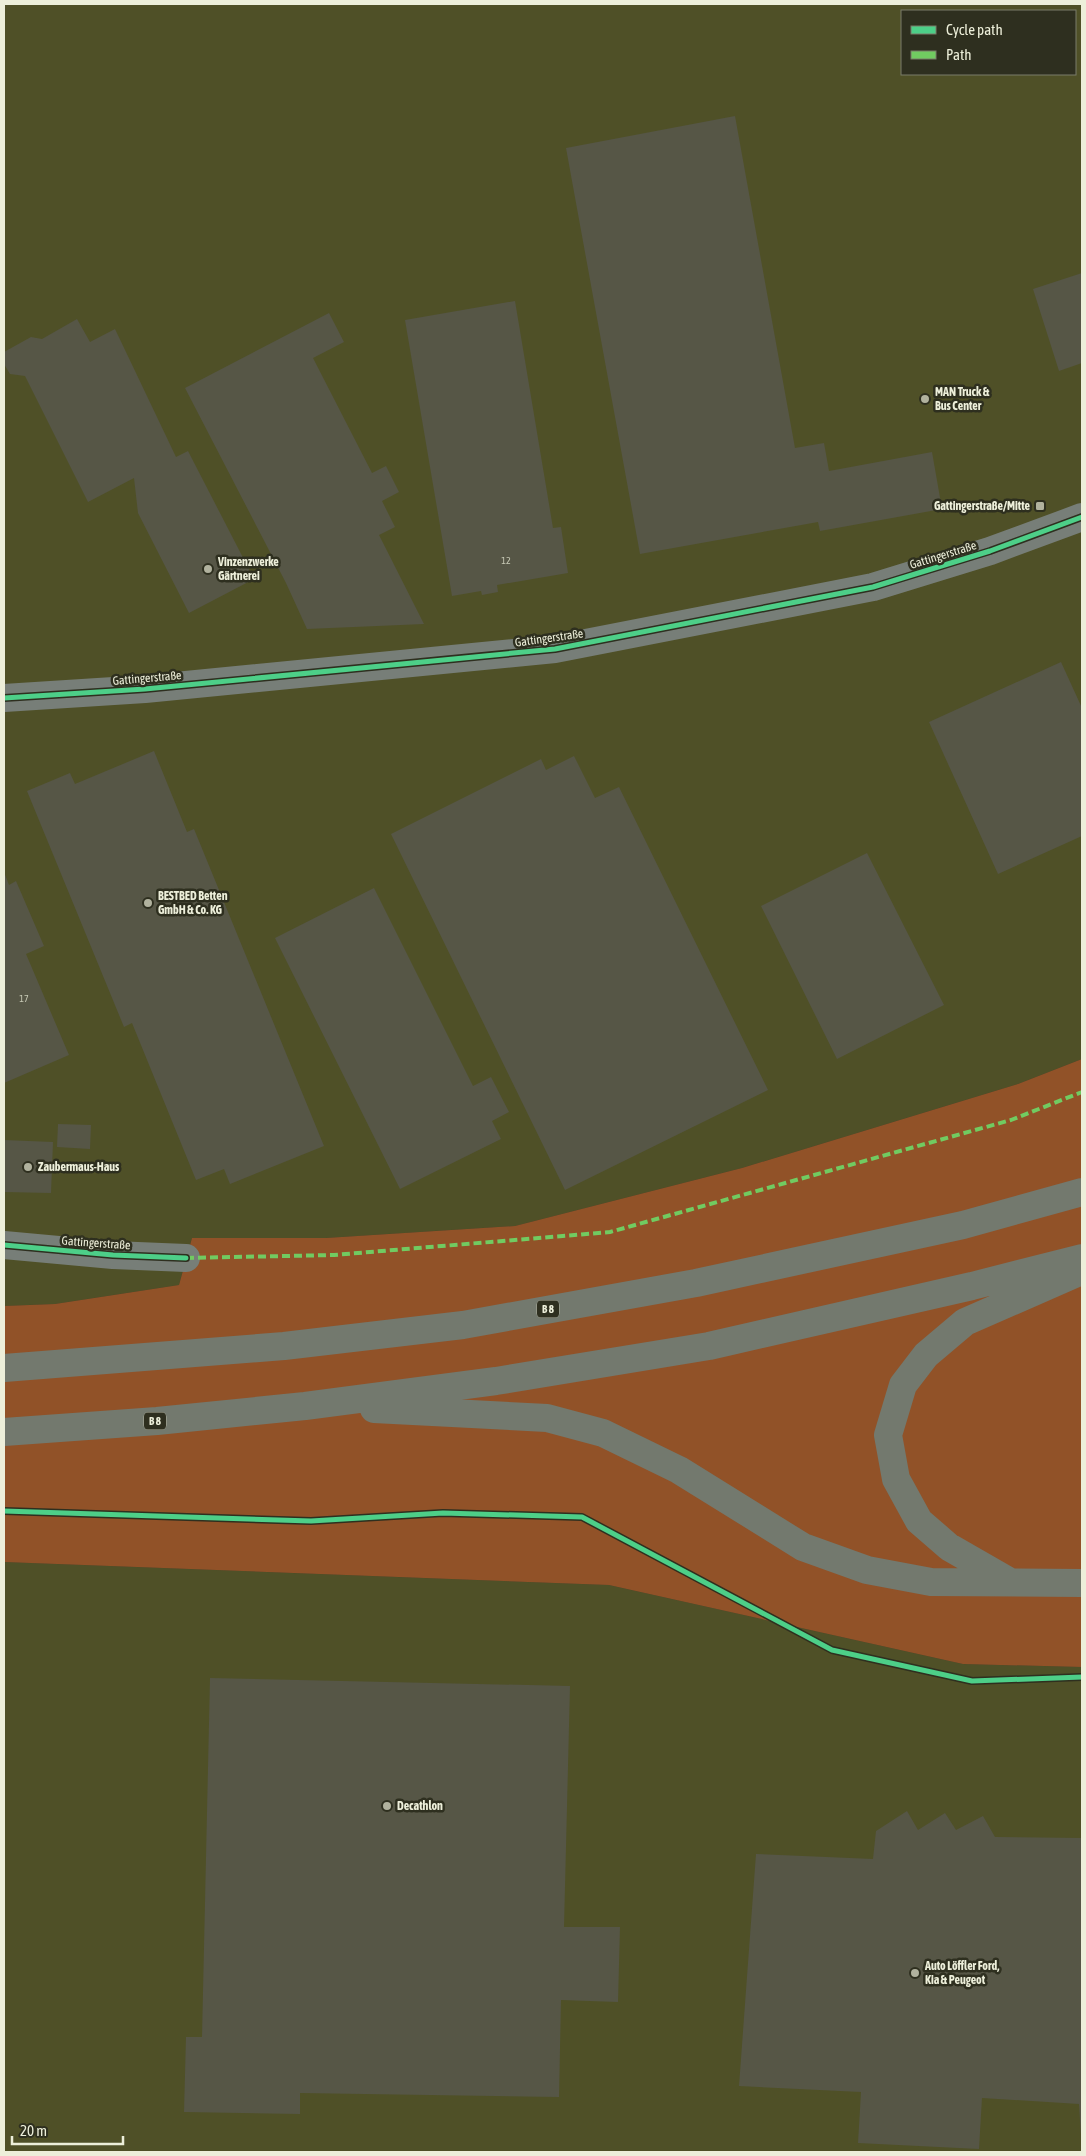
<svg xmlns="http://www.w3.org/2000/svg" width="1086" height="2156" viewBox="0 0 1086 2156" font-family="'Asap Condensed',sans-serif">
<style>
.built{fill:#4f5027;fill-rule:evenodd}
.green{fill:#915228}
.building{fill:#565646}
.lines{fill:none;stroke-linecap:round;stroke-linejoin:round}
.minor{stroke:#777e78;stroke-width:28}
.highway{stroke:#73796e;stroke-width:28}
.quiet{stroke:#71cb61;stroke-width:4;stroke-dasharray:8 4;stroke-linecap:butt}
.cycleway-casing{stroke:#2e2f1f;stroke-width:8}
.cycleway{stroke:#4dcf88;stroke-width:5}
.poi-dot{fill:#b1b29e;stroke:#2e2f1f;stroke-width:2}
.labels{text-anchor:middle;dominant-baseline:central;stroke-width:5;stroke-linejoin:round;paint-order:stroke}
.number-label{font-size:10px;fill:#c7c9b5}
.shield{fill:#2e2f1f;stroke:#b4b5a2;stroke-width:1}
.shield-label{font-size:11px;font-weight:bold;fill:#edefda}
.poi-label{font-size:12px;font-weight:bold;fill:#edefda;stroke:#2e2f1f;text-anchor:start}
.street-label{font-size:12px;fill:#edefda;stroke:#2e2f1f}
</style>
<rect width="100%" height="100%" fill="#41422e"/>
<path class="built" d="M 4,4 L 1082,4 L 1082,1059 L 1018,1084 L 742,1168 L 515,1226 L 326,1238 L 192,1238 L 179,1285 L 55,1304 L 4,1306 ZM 902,11 L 1075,11 L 1075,74 L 902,74 Z
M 4,1562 L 609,1585 L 963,1664 L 1082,1667 L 1082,2152 L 4,2152 Z"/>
<path class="green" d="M 1082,1059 L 1082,1667 L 963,1664 L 609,1585 L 4,1562 L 4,1306 L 55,1304 L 179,1285 L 192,1238 L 326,1238 L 515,1226 L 742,1168 L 1018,1084 Z"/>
<path class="building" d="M 735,116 L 795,448 L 824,443 L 829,471 L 932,452 L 942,509 L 820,531 L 818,522 L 640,554 L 566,148 Z
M 1082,273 L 1082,363 L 1059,371 L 1033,289 Z
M 515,301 L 553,528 L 561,527 L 568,573 L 497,585 L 498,592 L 482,595 L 481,591 L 452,596 L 405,320 Z
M 329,313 L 344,342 L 313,358 L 372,473 L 386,466 L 399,492 L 382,501 L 395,527 L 379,535 L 424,624 L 307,629 L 286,583 L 185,388 Z
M 77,319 L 90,342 L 115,329 L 176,457 L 188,451 L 254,579 L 189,613 L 138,513 L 134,478 L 88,502 L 25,376 L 10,374 L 4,364 L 4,352 L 31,337 L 42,339 Z
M 1061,662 L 1082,708 L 1082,836 L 998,874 L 929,722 Z
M 154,751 L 187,832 L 194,829 L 324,1146 L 230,1184 L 224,1169 L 196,1180 L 132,1023 L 124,1027 L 27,791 L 70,773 L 75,784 Z
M 574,756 L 595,798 L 619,787 L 768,1090 L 565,1190 L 391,834 L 541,759 L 546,770 Z
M 867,853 L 944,1005 L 837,1059 L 761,906 Z
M 4,872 L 9,885 L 16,881 L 44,946 L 26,954 L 69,1055 L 4,1083 Z
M 374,888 L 473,1086 L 491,1077 L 509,1112 L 492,1121 L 501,1139 L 400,1189 L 275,938 Z
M 58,1124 L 91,1125 L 90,1149 L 57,1147 Z
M 4,1140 L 53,1142 L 51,1193 L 4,1192 Z
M 210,1678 L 570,1686 L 564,1927 L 620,1927 L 618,2002 L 561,2000 L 559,2097 L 300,2093 L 300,2114 L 184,2112 L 186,2037 L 202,2037 Z
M 907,1811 L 918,1830 L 945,1813 L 956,1830 L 983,1816 L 995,1837 L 1082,1838 L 1082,2136 L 1081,2136 L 1079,2104 L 982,2098 L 979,2149 L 858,2143 L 861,2092 L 739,2086 L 756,1854 L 873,1859 L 876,1831 Z"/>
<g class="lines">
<path class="minor" d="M 4,698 L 145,689 L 555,649 L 873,587 L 990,551 L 1082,517
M 4,1245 L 113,1255 L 186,1258"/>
<path class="highway" d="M 4,1368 L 284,1346 L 463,1325 L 696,1283 L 963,1225 L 1082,1192
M 374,1409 L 547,1418 L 603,1433 L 679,1470 L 803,1547 L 867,1570 L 931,1582 L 1082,1583
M 4,1432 L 157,1421 L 305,1406 L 496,1381 L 709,1346 L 972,1286 L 1082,1258
M 1010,1582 L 949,1547 L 919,1521 L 896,1479 L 888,1435 L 903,1385 L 926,1355 L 965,1322 L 1077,1273"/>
<path class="quiet" d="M 186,1258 L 334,1255 L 610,1232 L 1011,1120 L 1082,1092"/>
<defs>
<path id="cycleway" d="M 4,698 L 145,689 L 555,649 L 873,587 L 990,551 L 1082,517
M 4,1245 L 113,1255 L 186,1258
M 4,1511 L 311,1521 L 443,1513 L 582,1517 L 832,1650 L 972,1681 L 1082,1677"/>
</defs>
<use href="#cycleway" class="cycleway-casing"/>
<use href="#cycleway" class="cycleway"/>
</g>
<g class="poi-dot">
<circle cx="925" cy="399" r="5"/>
<rect x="1035" y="501" width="10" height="10" rx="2.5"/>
<circle cx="208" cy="569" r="5"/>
<circle cx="148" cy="903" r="5"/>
<circle cx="28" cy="1167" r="5"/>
<circle cx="387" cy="1806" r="5"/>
<circle cx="915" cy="1973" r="5"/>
</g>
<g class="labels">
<g class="number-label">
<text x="506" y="560">12</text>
<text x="24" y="998">17</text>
</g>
<g class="shield">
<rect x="537" y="1300.5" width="22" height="17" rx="4"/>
<rect x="144" y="1412.5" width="22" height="17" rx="4"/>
</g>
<g class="shield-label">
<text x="548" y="1309">B 8</text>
<text x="155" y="1421">B 8</text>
</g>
<g class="poi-label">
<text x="935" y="392">MAN Truck &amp;<tspan x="935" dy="14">Bus Center</tspan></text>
<text x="1030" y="506" text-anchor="end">Gattingerstraße/Mitte</text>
<text x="218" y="562">Vinzenzwerke<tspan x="218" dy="14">Gärtnerei</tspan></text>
<text x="158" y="896">BESTBED Betten<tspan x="158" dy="14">GmbH &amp; Co. KG</tspan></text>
<text x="38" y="1167">Zaubermaus-Haus</text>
<text x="397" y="1806">Decathlon</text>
<text x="925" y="1966">Auto Löffler Ford,<tspan x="925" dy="14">Kia &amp; Peugeot</tspan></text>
</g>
<g class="street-label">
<text transform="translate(943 555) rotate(-17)">Gattingerstraße</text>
<text transform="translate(549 638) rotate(-8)">Gattingerstraße</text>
<text transform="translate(147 678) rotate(-5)">Gattingerstraße</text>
<text transform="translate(96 1243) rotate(4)">Gattingerstraße</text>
</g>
</g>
<rect width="1086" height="2156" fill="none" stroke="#edefda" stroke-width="10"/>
<rect x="901" y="10" width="175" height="65" fill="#2e2f1f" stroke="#7a7c6a"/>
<rect x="911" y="26" width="25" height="8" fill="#4dcf88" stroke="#7a7c6a"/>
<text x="946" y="35" font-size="15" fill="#edefda">Cycle path</text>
<rect x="911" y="51" width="25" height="8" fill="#71cb61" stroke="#7a7c6a"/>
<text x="946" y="60" font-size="15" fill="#edefda">Path</text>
<path d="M12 2136v8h111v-8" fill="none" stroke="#edefda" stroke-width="2.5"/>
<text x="20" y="2136" font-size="15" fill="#edefda" stroke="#2e2f1f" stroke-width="4" paint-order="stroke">20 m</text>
</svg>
